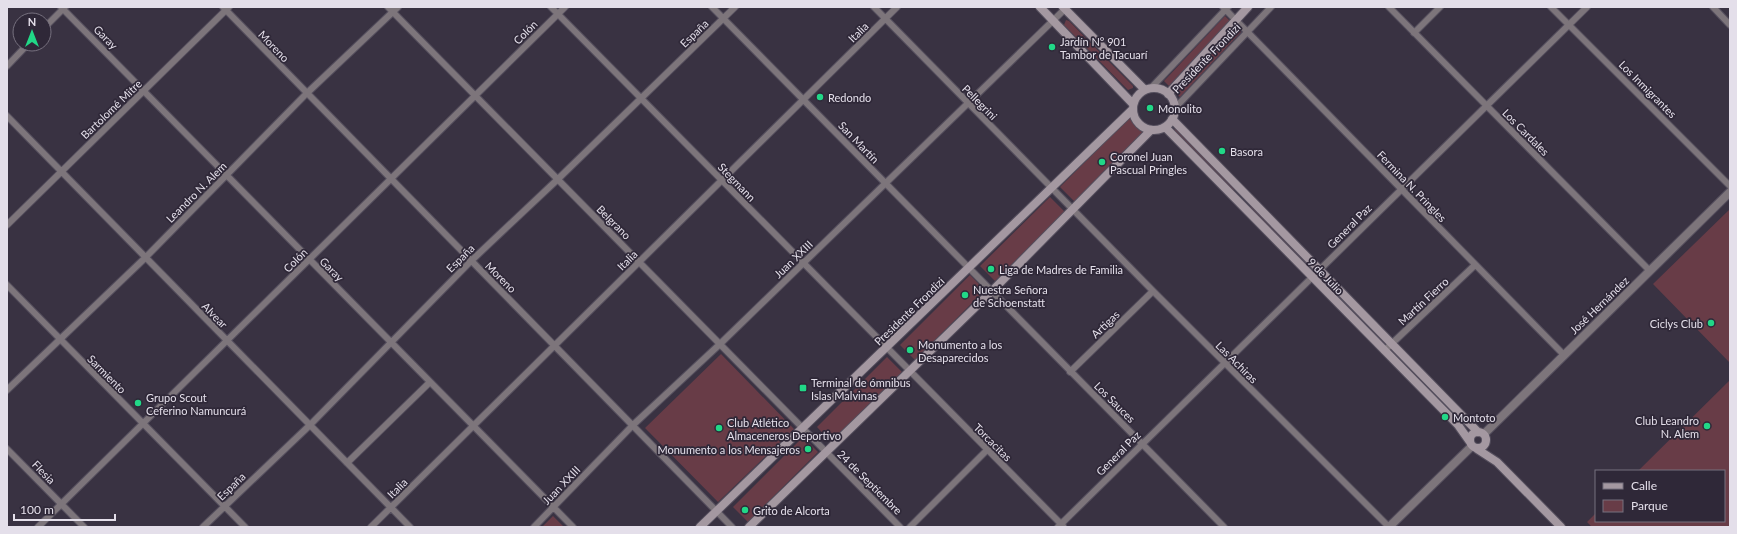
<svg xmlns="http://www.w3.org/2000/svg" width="1737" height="534" viewBox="0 0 1737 534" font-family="Lato,sans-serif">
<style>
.green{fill:#683c47}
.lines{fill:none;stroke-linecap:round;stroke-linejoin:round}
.minor-casing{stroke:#544e5d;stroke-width:8}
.tertiary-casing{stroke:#544e5d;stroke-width:10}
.secondary-casing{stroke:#544e5d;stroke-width:10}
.minor{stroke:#7d757b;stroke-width:6}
.tertiary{stroke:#7d757b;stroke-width:8}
.secondary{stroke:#a498a1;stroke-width:8}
.poi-dot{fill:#21d887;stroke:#2f2838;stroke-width:1.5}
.labels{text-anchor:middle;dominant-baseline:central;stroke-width:3.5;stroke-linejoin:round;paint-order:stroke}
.street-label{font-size:11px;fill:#e4dfea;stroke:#2f2838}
.poi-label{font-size:11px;fill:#e4dfea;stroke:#2f2838;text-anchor:start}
</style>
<rect width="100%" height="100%" fill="#393242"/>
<path class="green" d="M 1225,16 L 1230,21 L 1169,86 L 1164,81 Z
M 1066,20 L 1069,21 L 1133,86 L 1133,88 L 1128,90 L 1064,25 Z
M 1235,27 L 1241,32 L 1180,97 L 1175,92 Z
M 1130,117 L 1145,132 L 1075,202 L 1060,187 Z
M 1176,128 L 1235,189 L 1233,191 L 1174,130 Z
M 1050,197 L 1065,212 L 995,281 L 980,266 Z
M 1251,206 L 1310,267 L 1308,270 L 1249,208 Z
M 1730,209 L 1730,363 L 1653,284 Z
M 970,275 L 985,290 L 915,360 L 900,345 Z
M 1324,279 L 1383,341 L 1381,343 L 1322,282 Z
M 721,354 L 794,429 L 718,502 L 645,428 Z
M 887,357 L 902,372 L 831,442 L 817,427 Z
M 1402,359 L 1461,420 L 1459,422 L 1400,361 Z
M 1730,380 L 1730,527 L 1592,527 L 1587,522 L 1596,513 L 1596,521 L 1724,521 L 1724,471 L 1638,471 Z
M 803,437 L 818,452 L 748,522 L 733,507 Z
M 553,516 L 564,527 L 542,527 Z"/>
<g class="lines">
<defs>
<path id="minor" d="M 61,7 L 573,527
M 223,7 L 732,527
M 388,7 L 900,527
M 551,7 L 1063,526
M 712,7 L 1224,527
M 874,7 L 1153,291 L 1389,527
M 1223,7 L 1564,355
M 1389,7 L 1650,271
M 1551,7 L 1730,186
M 1713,7 L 1730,25
M 44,28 L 65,7
M 1414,33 L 1440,7
M 7,66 L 28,44
M 1150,89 L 1228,7
M 1175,108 L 1271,7
M 7,116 L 410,527
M 7,225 L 229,7
M 7,285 L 245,527
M 1384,351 L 1475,265
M 1070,372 L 1153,291
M 7,390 L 145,258 L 306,94 L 398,7
M 7,449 L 84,527
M 347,463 L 430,382
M 38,527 L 565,7
M 203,527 L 310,425 L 471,261 L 558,179 L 735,7
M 371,527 L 897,7
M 534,527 L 633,425 L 720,344 L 1067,7
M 910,527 L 987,450
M 1058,527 L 1587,7"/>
<path id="tertiary" d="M 1484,434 L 1730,192
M 1389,527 L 1472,446"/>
<path id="secondary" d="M 1040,7 L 1133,104
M 1063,7 L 1145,90
M1133 109a21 21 0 1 1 42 0a21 21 0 1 1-42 0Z
M 1168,94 L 1248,7
M 1172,119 L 1478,432
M 1165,127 L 1458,425 L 1470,442
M1470 440a8 8 0 1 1 16 0a8 8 0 1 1-16 0Z
M 1477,449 L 1497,462 L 1561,527
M 700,527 L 1133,109
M 749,527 L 992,291 L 1151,130"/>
</defs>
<use href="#minor" class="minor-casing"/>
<use href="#tertiary" class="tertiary-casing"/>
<use href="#secondary" class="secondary-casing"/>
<use href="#minor" class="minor"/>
<use href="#tertiary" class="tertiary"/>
<use href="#secondary" class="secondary"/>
</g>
<g class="poi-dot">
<circle cx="1052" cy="47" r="4"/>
<circle cx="820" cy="97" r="4"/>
<circle cx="1150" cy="108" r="4"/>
<circle cx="1222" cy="151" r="4"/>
<circle cx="1102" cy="162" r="4"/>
<circle cx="991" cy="269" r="4"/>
<circle cx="965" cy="295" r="4"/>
<circle cx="1711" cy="323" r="4"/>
<circle cx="910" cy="350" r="4"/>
<rect x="799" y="384" width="8" height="8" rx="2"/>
<circle cx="138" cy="403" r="4"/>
<circle cx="1445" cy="417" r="4"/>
<circle cx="1707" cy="426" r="4"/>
<circle cx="719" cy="428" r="4"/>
<circle cx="808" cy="449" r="4"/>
<circle cx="745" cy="510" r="4"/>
</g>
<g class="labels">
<g class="street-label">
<text transform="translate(525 32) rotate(-45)">Colón</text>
<text transform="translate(858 32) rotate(-45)">Italia</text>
<text transform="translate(694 33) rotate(-44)">España</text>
<text transform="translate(106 37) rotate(45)">Garay</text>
<text transform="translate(274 46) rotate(46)">Moreno</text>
<text transform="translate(1206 58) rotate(-46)">Presidente Frondizi</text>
<text transform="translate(1648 89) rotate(45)">Los Inmigrantes</text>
<text transform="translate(980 102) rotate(45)">Pellegrini</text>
<text transform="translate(111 109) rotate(-44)">Bartolomé Mitre</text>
<text transform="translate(1526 132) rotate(45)">Los Cardales</text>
<text transform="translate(859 142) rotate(46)">San Martín</text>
<text transform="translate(737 182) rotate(46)">Stegmann</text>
<text transform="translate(1412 186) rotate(46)">Fermina N. Pringles</text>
<text transform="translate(196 192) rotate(-45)">Leandro N. Alem</text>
<text transform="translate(614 222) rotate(45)">Belgrano</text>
<text transform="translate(1349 226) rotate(-45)">General Paz</text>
<text transform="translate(460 258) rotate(-45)">España</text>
<text transform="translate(793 259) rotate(-44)">Juan XXIII</text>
<text transform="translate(295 260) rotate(-45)">Colón</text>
<text transform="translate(627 260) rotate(-45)">Italia</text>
<text transform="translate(332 269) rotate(45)">Garay</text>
<text transform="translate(1326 276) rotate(46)">9 de Julio</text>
<text transform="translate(501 277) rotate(45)">Moreno</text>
<text transform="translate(1423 301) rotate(-43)">Martín Fierro</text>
<text transform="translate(1599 305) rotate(-44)">José Hernández</text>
<text transform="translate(909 311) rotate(-44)">Presidente Frondizi</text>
<text transform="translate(215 315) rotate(46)">Alvear</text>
<text transform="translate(1105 324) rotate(-44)">Artigas</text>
<text transform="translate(1237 362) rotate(45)">Las Achiras</text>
<text transform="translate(107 374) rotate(45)">Sarmiento</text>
<text transform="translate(1115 402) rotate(45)">Los Sauces</text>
<text transform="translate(993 442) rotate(45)">Torcacitas</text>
<text transform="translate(1118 453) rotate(-45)">General Paz</text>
<text transform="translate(44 472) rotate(46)">Flesia</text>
<text transform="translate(870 482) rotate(45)">24 de Septiembre</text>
<text transform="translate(561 485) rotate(-46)">Juan XXIII</text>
<text transform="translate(231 486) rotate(-44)">España</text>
<text transform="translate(397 488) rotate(-45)">Italia</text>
</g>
<g class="poi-label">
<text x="1060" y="41">Jardín N° 901<tspan x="1060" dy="13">Tambor de Tacuarí</tspan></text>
<text x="828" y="97">Redondo</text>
<text x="1158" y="108">Monolito</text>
<text x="1230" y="151">Basora</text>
<text x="1110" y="156">Coronel Juan<tspan x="1110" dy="13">Pascual Pringles</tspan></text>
<text x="999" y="269">Liga de Madres de Familia</text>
<text x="973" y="289">Nuestra Señora<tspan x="973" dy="13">de Schoenstatt</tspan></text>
<text x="1703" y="323" text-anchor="end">Ciclys Club</text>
<text x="918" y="344">Monumento a los<tspan x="918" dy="13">Desaparecidos</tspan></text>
<text x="811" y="382">Terminal de ómnibus<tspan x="811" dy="13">Islas Malvinas</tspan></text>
<text x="146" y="397">Grupo Scout<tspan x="146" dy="13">Ceferino Namuncurá</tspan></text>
<text x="1453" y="417">Montoto</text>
<text x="1699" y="420" text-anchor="end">Club Leandro<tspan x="1699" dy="13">N. Alem</tspan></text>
<text x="727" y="422">Club Atlético<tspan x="727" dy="13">Almaceneros Deportivo</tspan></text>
<text x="800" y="449" text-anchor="end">Monumento a los Mensajeros</text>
<text x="753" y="510">Grito de Alcorta</text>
</g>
</g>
<rect width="1737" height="534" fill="none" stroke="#e4dfea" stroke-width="16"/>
<rect x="1595" y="470" width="130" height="52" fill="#2f2838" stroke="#77717f"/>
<rect x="1603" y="483" width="20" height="6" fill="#a498a1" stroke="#77717f"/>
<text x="1631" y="490" font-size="12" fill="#e4dfea">Calle</text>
<rect x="1603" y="500" width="20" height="12" fill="#683c47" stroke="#77717f"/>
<text x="1631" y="510" font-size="12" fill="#e4dfea">Parque</text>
<g transform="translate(32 32)"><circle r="19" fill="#2f2838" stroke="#77717f"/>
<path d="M0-3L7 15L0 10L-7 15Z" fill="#21d887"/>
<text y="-6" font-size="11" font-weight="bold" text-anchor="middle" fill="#e4dfea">N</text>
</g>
<path d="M14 514v6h101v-6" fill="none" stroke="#e4dfea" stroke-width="2"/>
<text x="20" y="514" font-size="12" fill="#e4dfea" stroke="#2f2838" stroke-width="3" paint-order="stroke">100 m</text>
</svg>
